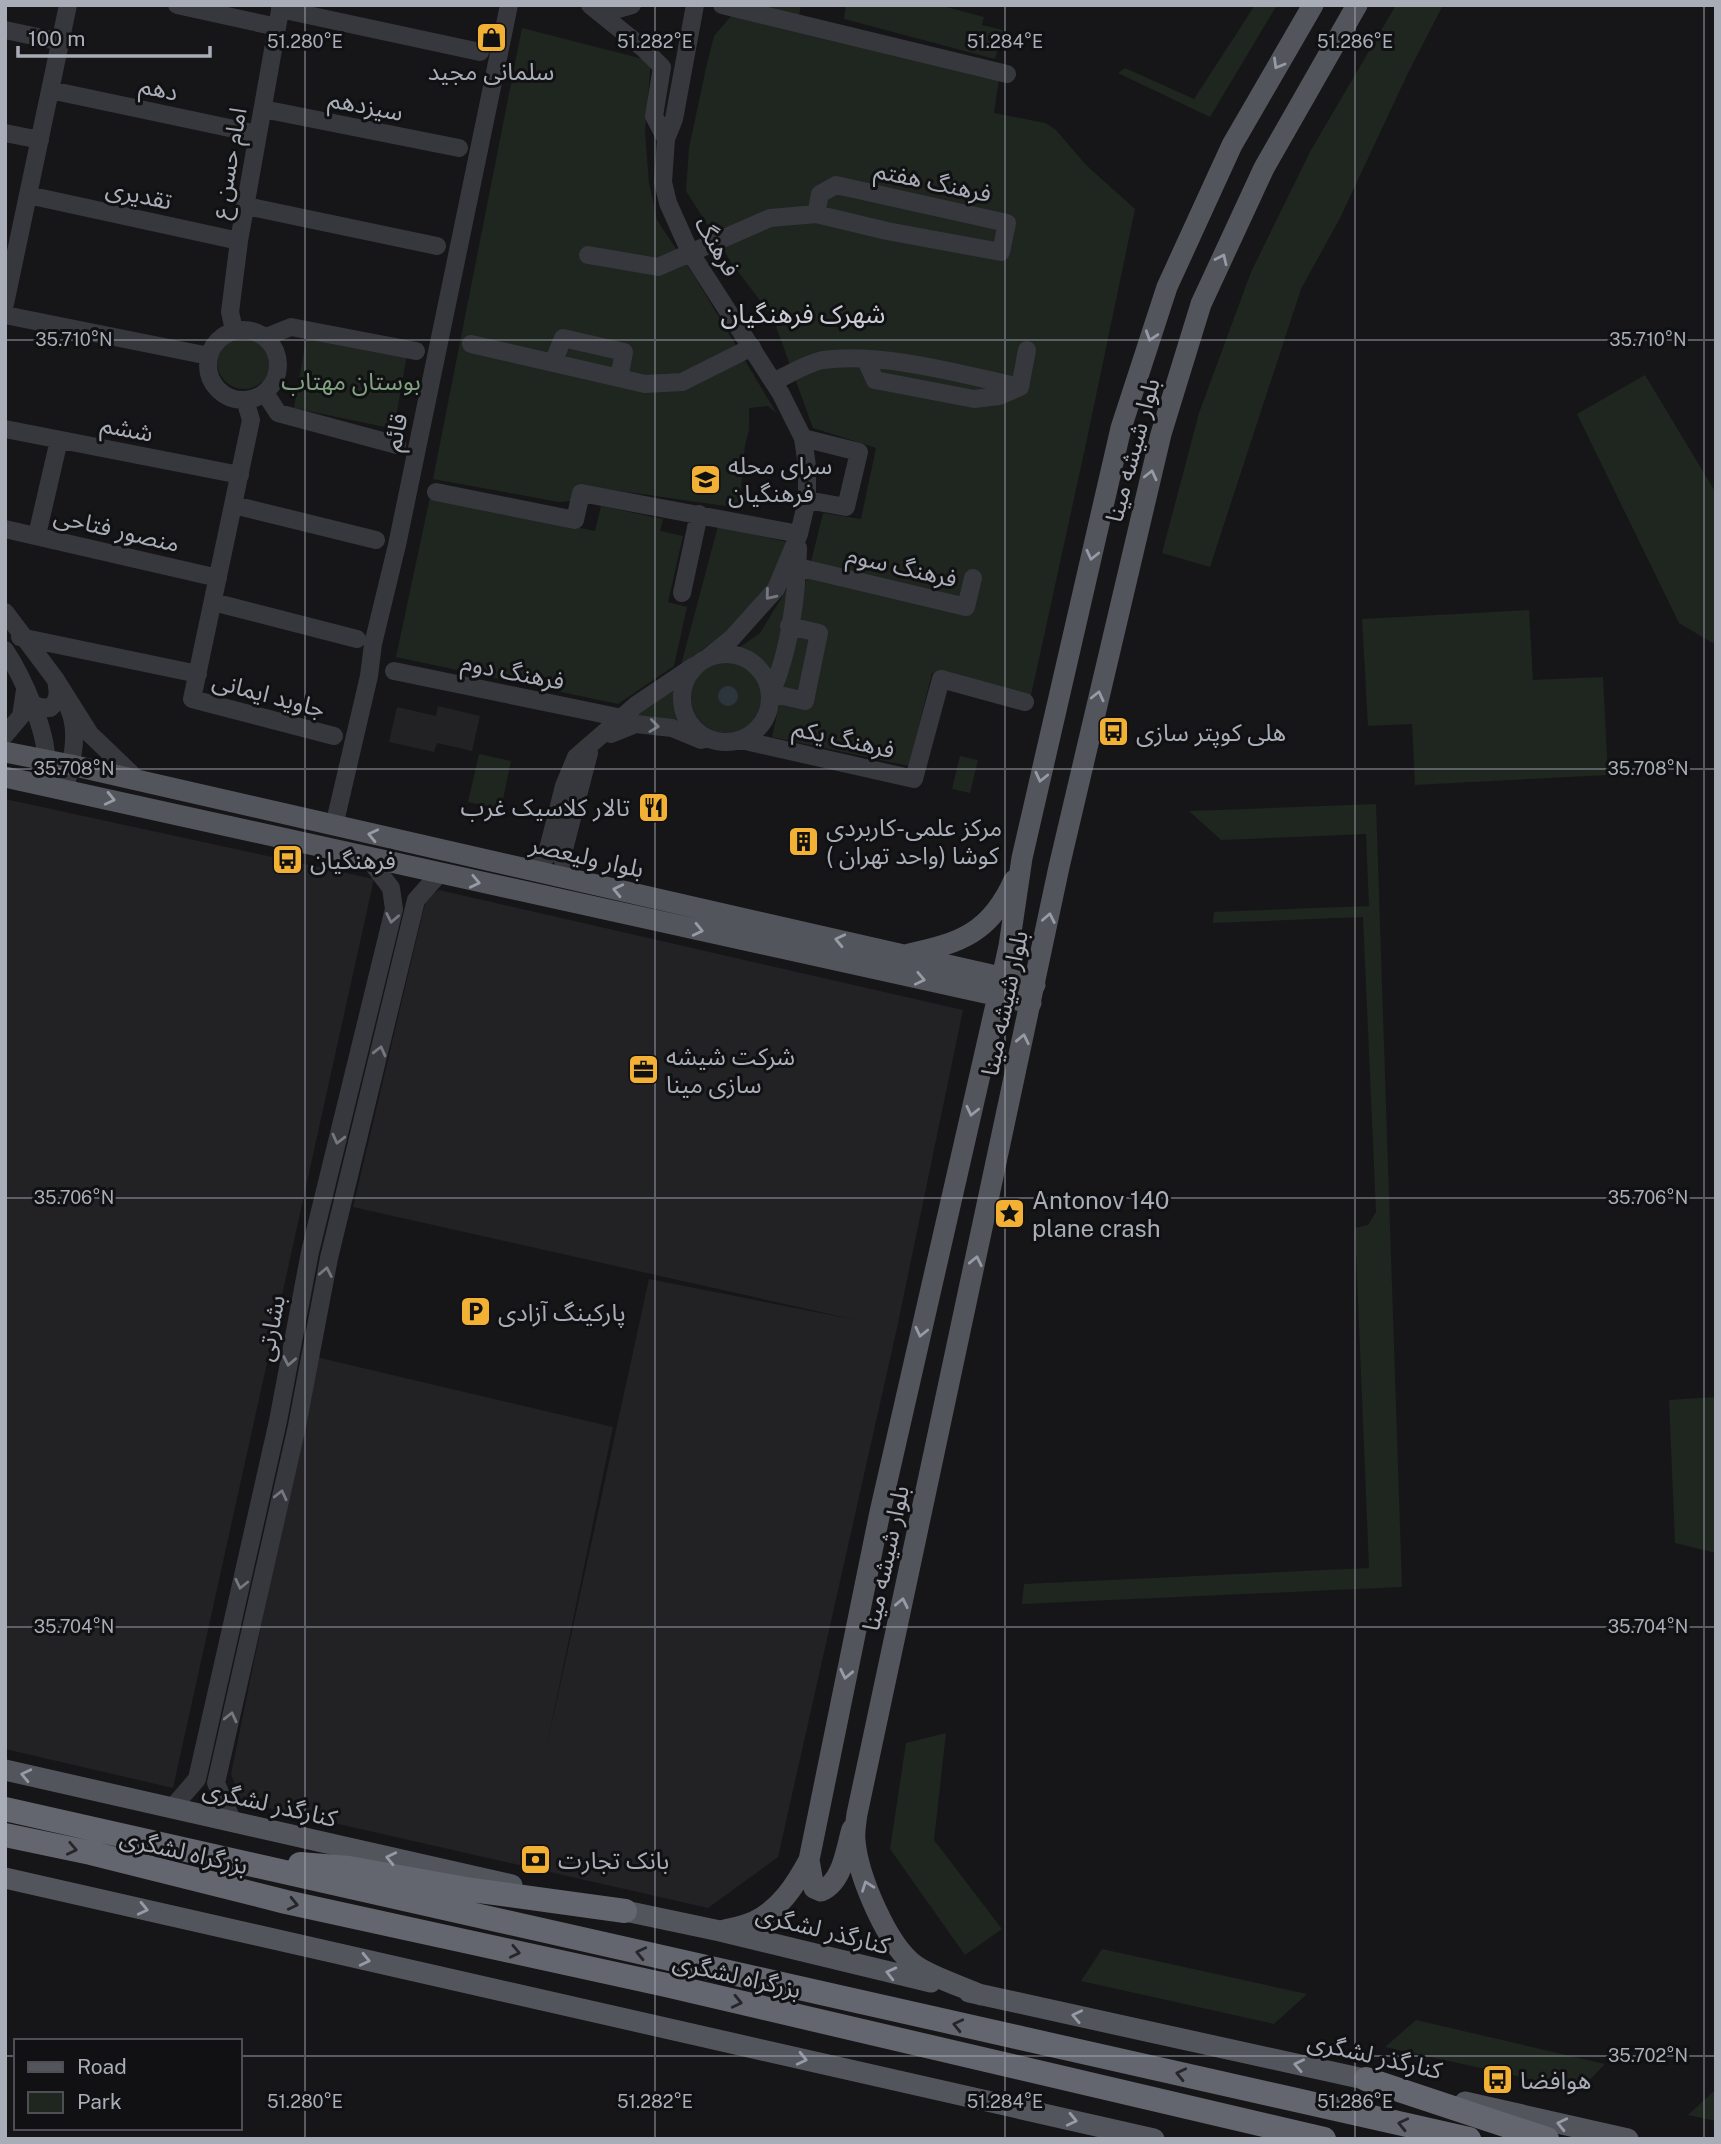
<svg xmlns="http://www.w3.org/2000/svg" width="1721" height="2144" viewBox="0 0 1721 2144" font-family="'Public Sans','Noto Sans Arabic',sans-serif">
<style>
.built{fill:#222225}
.green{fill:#1e261f}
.water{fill:#2c353c}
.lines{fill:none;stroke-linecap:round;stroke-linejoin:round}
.minor{stroke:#37383d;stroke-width:18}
.major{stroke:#53555c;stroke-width:21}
.highway{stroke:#63666e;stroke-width:24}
.oneway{stroke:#979ba6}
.oneway2{stroke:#757881}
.oneway3{stroke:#26262a}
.ticks{fill:none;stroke:#a8adb8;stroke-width:2;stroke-opacity:0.45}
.labels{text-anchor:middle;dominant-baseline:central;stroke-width:6;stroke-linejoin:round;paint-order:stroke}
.poi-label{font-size:24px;fill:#a8adb8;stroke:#111113;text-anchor:start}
.street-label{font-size:24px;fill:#a8adb8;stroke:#111113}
.park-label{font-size:24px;fill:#7fa381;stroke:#111113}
.neighbourhood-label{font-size:26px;fill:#c9ccd4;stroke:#111113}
.ticks-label{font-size:18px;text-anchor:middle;fill:#a8adb8;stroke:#111113;stroke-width:6;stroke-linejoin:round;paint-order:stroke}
</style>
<rect width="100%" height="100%" fill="#161618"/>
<path class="built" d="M 438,706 L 480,716 L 472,751 L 437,743 L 434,752 L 389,742 L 397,707 L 436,716 Z
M 5,799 L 374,879 L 173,1788 L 5,1749 Z
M 439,890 L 963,1010 L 897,1328 L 778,1857 L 708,1908 L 242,1802 L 231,1774 L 316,1357 L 613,1427 L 546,1750 L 649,1279 L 856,1320 L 353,1207 L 426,899 Z"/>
<path class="green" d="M 757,5 L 801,5 L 799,15 Z
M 846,5 L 939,5 L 984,17 L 982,25 L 1003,30 L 995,59 L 844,19 Z
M 1255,5 L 1277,5 L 1210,117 L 1118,73 L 1125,68 L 1194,99 Z
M 1396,5 L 1443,5 L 1408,73 L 1340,218 L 1301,289 L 1210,567 L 1162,553 L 1199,413 L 1251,272 L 1311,150 Z
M 732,15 L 999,79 L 994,113 L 1045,123 L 1055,129 L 1086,165 L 1135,209 L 1087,439 L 1030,700 L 932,673 L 909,766 L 772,737 L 805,586 L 823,513 L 861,519 L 876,448 L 813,428 L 773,318 L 731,262 L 686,191 L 689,148 L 706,68 L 714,36 Z
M 522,28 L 651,61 L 645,132 L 649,183 L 657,220 L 695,277 L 777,414 L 768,406 L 749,408 L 749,430 L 745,445 L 739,508 L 579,485 L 571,501 L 559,502 L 433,479 Z
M 307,334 L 407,354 L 394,429 L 294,408 Z
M217 362a27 27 0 1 1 54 0a27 27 0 1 1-54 0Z
M 1645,375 L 1716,493 L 1716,645 L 1679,623 L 1577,414 Z
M 430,497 L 595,531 L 601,506 L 663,519 L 660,531 L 683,536 L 668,602 L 687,607 L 674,666 L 618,704 L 396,657 Z
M 718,526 L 791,543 L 770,587 L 731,629 L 681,665 Z
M 794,577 L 772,677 C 762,663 755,650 736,650 L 760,633 Z
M 1529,610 L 1533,680 L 1603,677 L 1608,775 L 1415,785 L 1412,724 L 1368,726 L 1362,619 Z
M691 697a36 36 0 1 1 72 0a36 36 0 1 1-72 0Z
M 679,685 C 671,697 677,710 683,722 L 641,718 L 626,721 Z
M 479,754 L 511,761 L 501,809 L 468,802 Z
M 960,756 L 978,760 L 970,793 L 952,789 Z
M 1376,804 L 1402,1587 L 1022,1604 L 1024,1584 L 1369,1568 L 1355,1228 L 1368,1225 L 1376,1212 L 1363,917 L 1213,923 L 1214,912 L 1369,906 L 1366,834 L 1221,840 L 1189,811 Z
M 1716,1397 L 1716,1553 L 1675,1543 L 1669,1400 Z
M 946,1733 L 934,1840 L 1002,1929 L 965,1955 L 890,1849 L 906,1743 Z
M 1102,1949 L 1307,1994 L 1274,2024 L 1081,1981 Z
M 1416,2020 L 1605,2064 L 1580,2090 L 1385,2047 Z
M 1716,2089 L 1716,2121 L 1688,2115 Z"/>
<path class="water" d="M718 696a10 10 0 1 1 20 0a10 10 0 1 1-20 0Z"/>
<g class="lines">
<path class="minor" d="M 177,5 L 277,27
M 590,5 L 643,48 L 662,67 L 654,116 L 666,139
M 595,5 L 618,9 L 632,5
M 695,5 L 674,119 L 666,139 L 663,182 L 668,203 L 690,252 L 781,394 L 803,438 L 807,466 L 807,500 L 799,534 L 776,589 L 732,638 L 706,659
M 722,5 L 1007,74
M 280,9 L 480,52
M 5,30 L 61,42
M 50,90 L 258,134
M 263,109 L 459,148
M 5,133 L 40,140
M 28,195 L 239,241
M 246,206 L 437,246
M 588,255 L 658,267 L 770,218 L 816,214 L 887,231 L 1001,252 L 1007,223 L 836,185 L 820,194 L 816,214
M 5,304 L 68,5
M 5,315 L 209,356
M208 365a35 35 0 1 1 70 0a35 35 0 1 1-70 0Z
M 234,330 L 230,312 L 239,241 L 281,5
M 266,337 L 291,327 L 416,351
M 471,344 L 645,384 L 682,382 L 752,347
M 866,360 L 875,380 L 974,399 L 999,396 L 1020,387 L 1027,350
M 553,363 L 563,338 L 624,352 L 619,378
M 773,382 C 788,375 807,363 823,360 C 883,352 961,374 1020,387
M 265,393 L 278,413 L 397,445
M 245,400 L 251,420 L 192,699 L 334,736
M 5,429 L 240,475
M 803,438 L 859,452 L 846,507 L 807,500
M 436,492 L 575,520 L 581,493 L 799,534
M 234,505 L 376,540
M 5,529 L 218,578
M 37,535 L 59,440
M 798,567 L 966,607 L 973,578
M 682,593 L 699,514
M 213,602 L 357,639
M 5,612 L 56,680 L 90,734 L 139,781
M 789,626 L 819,633 L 805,701 L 771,693 C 790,651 797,593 798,548
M 20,637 L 198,674
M 5,650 C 22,675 48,733 46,763 C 46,770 44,778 43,785
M682 698a44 44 0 1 1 88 0a44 44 0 1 1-88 0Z
M 394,671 L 622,718
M 30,703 L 40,707 L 50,708 C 60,699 58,692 56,680
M 611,734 L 636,724 L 672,728 L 701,740
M 5,735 L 21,716 L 25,690
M 741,740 L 914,779 L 941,679 L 1025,702
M 65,789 C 71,763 80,734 69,709
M 334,826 L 369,676 L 373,644 L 397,545 L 509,5
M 520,867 L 535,866 L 546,857 L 564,786 L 576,757 L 636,705 L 694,666
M 575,881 C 565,874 562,865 563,853 L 589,753
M 172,1808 L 197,1779 L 278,1421 L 310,1252 L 394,909 L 391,888 L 368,858
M 233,1822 L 216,1783 L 297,1426 L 329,1258 L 416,900 L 439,874"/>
<path class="major" d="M 5,752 L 71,765 L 1035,985
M 5,777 L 1031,1003
M 909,954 C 961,943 991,932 1014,880
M 5,1770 L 512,1885
M 809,1860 L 814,1888 L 821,1891 C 843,1882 846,1849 852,1829
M 5,1878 L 1154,2139
M 611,1908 L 720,1931 L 931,1982
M 720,1931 C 731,1928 743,1927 753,1922 C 780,1910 796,1884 809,1860 L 880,1512 L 998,996 L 1009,946 L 1022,858 L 1121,428 L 1167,287 L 1232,145 L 1313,5
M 969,1992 L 1382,2083
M 981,1995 C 963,1987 932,1977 916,1966 C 887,1946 858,1875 855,1841 C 854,1832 856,1822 857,1814 L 1059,867 L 1161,434 L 1201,304 L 1264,168 L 1357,5
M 1465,2102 L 1628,2139"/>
<path class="highway" d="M 5,1809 L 1469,2139
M 5,1835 L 91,1853 L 286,1902 L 666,1985 L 1324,2139
M 300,1864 L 349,1868 L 472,1890 L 625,1911
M 1366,2079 L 1547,2139"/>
</g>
<defs><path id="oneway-chevron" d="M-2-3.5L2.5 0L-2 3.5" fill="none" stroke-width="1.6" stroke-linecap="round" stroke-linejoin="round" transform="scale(1.75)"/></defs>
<g class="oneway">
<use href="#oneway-chevron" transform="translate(1278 64) rotate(120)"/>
<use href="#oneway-chevron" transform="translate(1222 259) rotate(-65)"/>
<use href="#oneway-chevron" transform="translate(1151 336) rotate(108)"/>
<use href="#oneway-chevron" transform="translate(1151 475) rotate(-77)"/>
<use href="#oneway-chevron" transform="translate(1092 555) rotate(103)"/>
<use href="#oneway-chevron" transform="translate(1098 696) rotate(-77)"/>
<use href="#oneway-chevron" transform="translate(1041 777) rotate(103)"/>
<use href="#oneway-chevron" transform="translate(110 799) rotate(13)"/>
<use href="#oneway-chevron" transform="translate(373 835) rotate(-167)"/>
<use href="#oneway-chevron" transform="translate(475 882) rotate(12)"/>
<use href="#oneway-chevron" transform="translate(618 890) rotate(-167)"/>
<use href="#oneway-chevron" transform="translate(1049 918) rotate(-79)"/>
<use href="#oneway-chevron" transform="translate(698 930) rotate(13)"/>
<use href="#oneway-chevron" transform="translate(840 940) rotate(-167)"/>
<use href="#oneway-chevron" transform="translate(920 979) rotate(12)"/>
<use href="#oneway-chevron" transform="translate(1023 1039) rotate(-78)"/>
<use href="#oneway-chevron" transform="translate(972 1111) rotate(103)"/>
<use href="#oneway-chevron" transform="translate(976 1261) rotate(-78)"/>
<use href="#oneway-chevron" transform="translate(921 1332) rotate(103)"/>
<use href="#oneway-chevron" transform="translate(902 1603) rotate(-78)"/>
<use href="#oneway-chevron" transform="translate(846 1674) rotate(102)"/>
<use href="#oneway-chevron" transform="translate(26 1775) rotate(-167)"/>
<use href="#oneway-chevron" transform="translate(391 1858) rotate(-167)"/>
<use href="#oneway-chevron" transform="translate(867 1886) rotate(-110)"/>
<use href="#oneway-chevron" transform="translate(143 1909) rotate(13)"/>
<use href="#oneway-chevron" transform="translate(365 1960) rotate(13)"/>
<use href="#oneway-chevron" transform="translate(891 1973) rotate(-166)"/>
<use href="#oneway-chevron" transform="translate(1077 2016) rotate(-168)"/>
<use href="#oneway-chevron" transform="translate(802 2059) rotate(13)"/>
<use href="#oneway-chevron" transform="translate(1299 2065) rotate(-168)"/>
<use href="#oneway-chevron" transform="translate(1072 2120) rotate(13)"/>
<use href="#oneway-chevron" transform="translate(1562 2124) rotate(-167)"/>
</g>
<g class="oneway2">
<use href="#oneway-chevron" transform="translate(770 595) rotate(129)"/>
<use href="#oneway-chevron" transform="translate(654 726) rotate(7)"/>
<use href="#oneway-chevron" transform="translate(392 918) rotate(101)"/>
<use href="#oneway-chevron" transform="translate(380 1051) rotate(-76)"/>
<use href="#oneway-chevron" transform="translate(338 1139) rotate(104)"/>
<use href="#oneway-chevron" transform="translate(326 1272) rotate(-79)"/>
<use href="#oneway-chevron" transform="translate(289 1361) rotate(101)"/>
<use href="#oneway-chevron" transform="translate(281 1495) rotate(-77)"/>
<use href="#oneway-chevron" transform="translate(241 1584) rotate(103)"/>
<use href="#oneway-chevron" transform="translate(231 1717) rotate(-77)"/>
</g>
<g class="oneway3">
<use href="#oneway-chevron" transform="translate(72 1849) rotate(12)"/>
<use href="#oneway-chevron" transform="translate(293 1904) rotate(13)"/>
<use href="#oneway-chevron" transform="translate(515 1952) rotate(12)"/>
<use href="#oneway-chevron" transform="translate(641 1953) rotate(-167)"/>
<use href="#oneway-chevron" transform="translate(737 2002) rotate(13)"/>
<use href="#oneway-chevron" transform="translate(958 2025) rotate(-167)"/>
<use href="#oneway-chevron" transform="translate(1181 2074) rotate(-167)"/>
<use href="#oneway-chevron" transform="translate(1403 2124) rotate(-167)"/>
</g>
<path class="ticks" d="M 305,5 L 305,2139M 655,5 L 655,2139M 1005,5 L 1005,2139M 1355,5 L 1355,2139M 1704,5 L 1704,2139M 5,340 L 1716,340M 5,769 L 1716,769M 5,1198 L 1716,1198M 5,1627 L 1716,1627M 5,2056 L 16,2056M 240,2056 L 1716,2056"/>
<defs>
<symbol id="shop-square" viewBox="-11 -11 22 22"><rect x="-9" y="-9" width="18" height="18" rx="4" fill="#f2b134" stroke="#111113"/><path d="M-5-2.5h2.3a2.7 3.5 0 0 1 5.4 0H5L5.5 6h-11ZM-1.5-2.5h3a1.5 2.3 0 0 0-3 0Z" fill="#111"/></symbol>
<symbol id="school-square" viewBox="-11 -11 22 22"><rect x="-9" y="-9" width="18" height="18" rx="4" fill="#f2b134" stroke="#111113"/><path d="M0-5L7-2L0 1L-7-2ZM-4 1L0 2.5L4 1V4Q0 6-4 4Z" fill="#111"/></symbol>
<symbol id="bus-square" viewBox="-11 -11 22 22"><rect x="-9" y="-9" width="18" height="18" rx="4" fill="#f2b134" stroke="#111113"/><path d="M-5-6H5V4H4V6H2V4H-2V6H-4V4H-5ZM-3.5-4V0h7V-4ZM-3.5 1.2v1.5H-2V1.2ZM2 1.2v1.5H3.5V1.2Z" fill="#111"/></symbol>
<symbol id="restaurant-square" viewBox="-11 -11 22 22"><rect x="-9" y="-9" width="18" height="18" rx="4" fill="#f2b134" stroke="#111113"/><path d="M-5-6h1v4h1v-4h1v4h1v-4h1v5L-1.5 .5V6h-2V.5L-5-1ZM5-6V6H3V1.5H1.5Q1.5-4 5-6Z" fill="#111"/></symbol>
<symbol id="building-square" viewBox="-11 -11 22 22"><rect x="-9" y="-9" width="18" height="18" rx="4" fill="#f2b134" stroke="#111113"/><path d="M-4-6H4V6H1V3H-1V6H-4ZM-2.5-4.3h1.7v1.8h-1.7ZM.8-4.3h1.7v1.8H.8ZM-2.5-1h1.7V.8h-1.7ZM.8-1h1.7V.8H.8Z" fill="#111"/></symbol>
<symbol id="office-square" viewBox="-11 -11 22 22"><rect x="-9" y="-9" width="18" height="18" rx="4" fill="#f2b134" stroke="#111113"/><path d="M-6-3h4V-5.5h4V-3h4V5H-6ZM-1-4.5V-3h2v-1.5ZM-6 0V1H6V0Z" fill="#111"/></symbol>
<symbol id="sight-square" viewBox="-11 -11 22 22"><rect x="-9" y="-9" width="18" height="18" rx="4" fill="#f2b134" stroke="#111113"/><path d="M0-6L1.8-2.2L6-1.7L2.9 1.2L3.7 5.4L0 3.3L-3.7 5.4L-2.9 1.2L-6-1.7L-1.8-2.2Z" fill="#111"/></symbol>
<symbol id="parking-square" viewBox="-11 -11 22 22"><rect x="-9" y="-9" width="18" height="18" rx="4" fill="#f2b134" stroke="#111113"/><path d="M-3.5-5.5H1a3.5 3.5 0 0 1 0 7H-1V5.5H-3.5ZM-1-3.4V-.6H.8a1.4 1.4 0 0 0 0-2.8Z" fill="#111"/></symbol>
<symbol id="bank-square" viewBox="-11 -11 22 22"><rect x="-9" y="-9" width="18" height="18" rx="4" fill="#f2b134" stroke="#111113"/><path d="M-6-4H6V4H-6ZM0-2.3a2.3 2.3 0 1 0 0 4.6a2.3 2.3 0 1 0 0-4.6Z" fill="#111"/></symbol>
</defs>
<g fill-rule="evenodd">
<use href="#shop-square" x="474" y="20" width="35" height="35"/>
<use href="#school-square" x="688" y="462" width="35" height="35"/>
<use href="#bus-square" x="1096" y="714" width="35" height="35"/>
<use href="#restaurant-square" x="636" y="790" width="35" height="35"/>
<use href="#building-square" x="786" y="824" width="35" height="35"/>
<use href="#bus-square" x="270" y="842" width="35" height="35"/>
<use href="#office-square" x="626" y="1052" width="35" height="35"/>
<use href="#sight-square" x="992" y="1196" width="35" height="35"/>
<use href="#parking-square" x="458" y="1294" width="35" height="35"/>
<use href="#bank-square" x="518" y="1842" width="35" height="35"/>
<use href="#bus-square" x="1480" y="2062" width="35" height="35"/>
</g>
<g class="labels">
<g class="poi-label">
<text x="491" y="71" text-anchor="middle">سلمانی مجید</text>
<text x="728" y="465">سرای محله<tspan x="728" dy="28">فرهنگیان</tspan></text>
<text x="1136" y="732">هلی کوپتر سازی</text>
<text x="630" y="807" text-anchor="end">تالار کلاسیک غرب</text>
<text x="826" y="827">مرکز علمی-کاربردی<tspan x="826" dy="28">کوشا (واحد تهران )</tspan></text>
<text x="310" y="860">فرهنگیان</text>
<text x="666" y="1056">شرکت شیشه<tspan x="666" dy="28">سازی مینا</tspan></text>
<text x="1032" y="1200">Antonov 140<tspan x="1032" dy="28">plane crash</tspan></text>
<text x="498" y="1312">پارکینگ آزادی</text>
<text x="558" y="1860">بانک تجارت</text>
<text x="1520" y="2080">هوافضا</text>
</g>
<g class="street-label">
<text transform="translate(159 88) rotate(12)">دهم</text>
<text transform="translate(366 105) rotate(11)">سیزدهم</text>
<text transform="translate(228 163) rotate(-80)">امام حسن ع</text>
<text transform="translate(933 181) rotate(12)">فرهنگ هفتم</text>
<text transform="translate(139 194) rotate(12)">تقدیری</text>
<text transform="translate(718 246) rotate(60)">فرهنگ</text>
<text transform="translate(127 428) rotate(11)">ششم</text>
<text transform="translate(395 432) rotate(-78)">قائم</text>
<text transform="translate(1132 450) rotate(-75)">بلوار شیشه مینا</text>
<text transform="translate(117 529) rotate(13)">منصور فتاحی</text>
<text transform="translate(902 566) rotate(13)">فرهنگ سوم</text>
<text transform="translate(513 671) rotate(11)">فرهنگ دوم</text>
<text transform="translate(269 694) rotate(15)">جاوید ایمانی</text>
<text transform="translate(844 738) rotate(13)">فرهنگ یکم</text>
<text transform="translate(587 856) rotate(13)">بلوار ولیعصر</text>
<text transform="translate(1004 1003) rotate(-78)">بلوار شیشه مینا</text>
<text transform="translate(270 1328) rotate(-79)">بشارتی</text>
<text transform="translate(885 1558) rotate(-78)">بلوار شیشه مینا</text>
<text transform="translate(270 1803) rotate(13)">کنارگذر لشگری</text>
<text transform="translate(184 1851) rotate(13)">بزرگراه لشگری</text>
<text transform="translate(823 1929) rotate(14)">کنارگذر لشگری</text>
<text transform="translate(737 1975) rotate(13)">بزرگراه لشگری</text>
<text transform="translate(1375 2055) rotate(13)">کنارگذر لشگری</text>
</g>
<g class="park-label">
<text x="351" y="381">بوستان مهتاب</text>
</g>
<g class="neighbourhood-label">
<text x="803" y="313">شهرک فرهنگیان</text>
</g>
</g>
<g class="ticks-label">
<text x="305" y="48">51.280°E</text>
<text x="655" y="48">51.282°E</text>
<text x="1005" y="48">51.284°E</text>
<text x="1355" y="48">51.286°E</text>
<text x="74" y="346">35.710°N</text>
<text x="1648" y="346">35.710°N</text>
<text x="74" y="775">35.708°N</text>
<text x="1648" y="775">35.708°N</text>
<text x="74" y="1204">35.706°N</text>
<text x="1648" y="1204">35.706°N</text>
<text x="74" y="1633">35.704°N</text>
<text x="1648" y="1633">35.704°N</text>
<text x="1648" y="2062">35.702°N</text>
<text x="305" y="2108">51.280°E</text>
<text x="655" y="2108">51.282°E</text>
<text x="1005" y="2108">51.284°E</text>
<text x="1355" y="2108">51.286°E</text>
</g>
<rect width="1721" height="2144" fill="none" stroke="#a8adb8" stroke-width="14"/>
<rect x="14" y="2039" width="228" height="91" fill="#111113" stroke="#4d4f55" stroke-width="2"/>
<rect x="28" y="2062" width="35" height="10" fill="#53555c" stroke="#4d4f55" stroke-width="2"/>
<text x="77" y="2074" font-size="21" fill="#a8adb8">Road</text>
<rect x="28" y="2092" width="35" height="21" fill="#1e261f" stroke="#4d4f55" stroke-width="2"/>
<text x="77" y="2109" font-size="21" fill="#a8adb8">Park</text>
<path d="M18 46v10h192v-10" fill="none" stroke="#a8adb8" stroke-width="3.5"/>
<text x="28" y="46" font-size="21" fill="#a8adb8" stroke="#111113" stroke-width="5" paint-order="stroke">100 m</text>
</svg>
